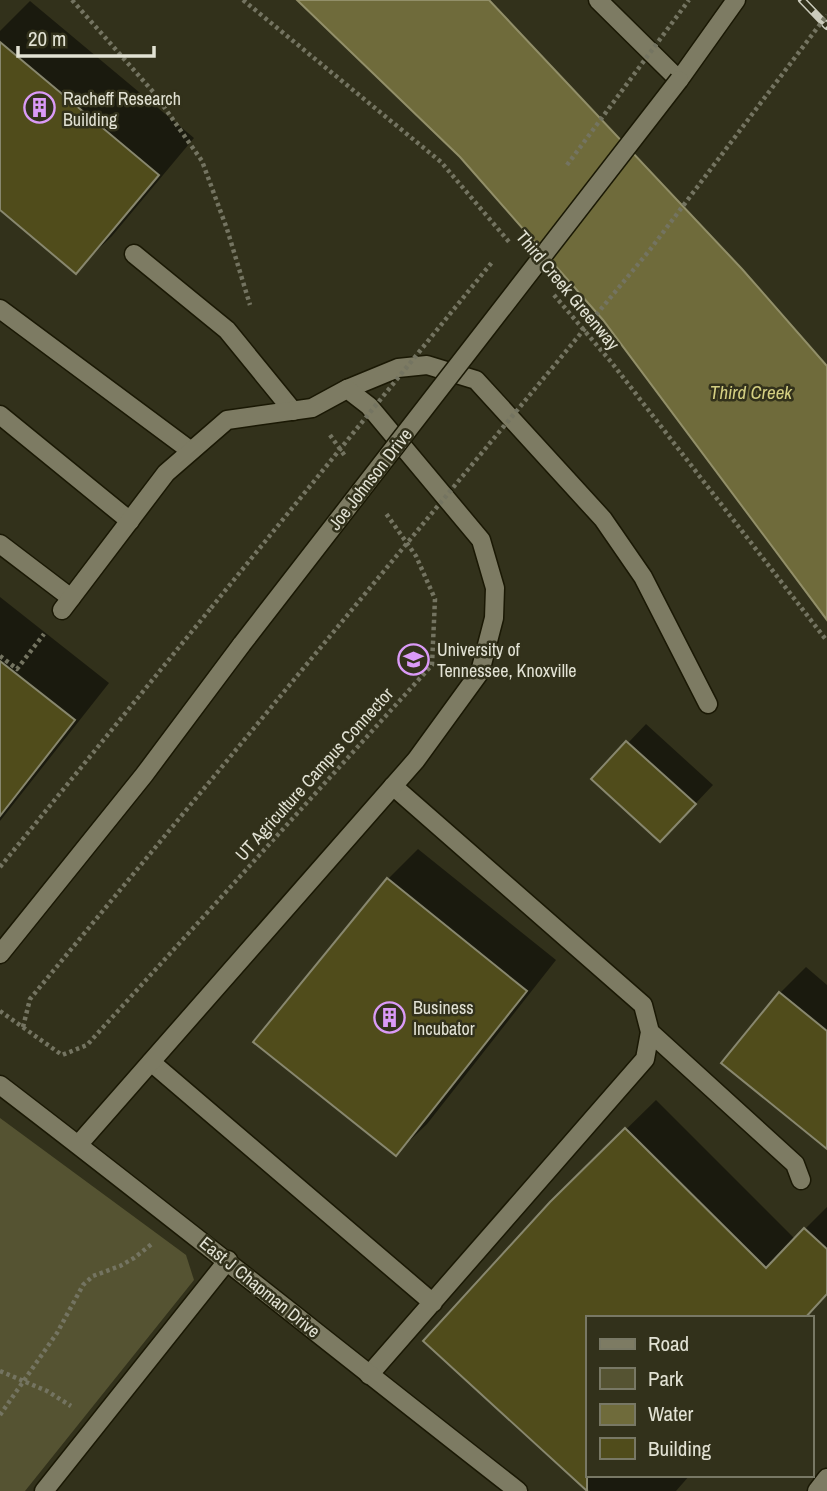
<svg xmlns="http://www.w3.org/2000/svg" width="827" height="1491" viewBox="0 0 827 1491" font-family="'Archivo Narrow',sans-serif">
<style>
.green{fill:#555332}
.water{fill:#6f6b3b;stroke:#928f69;stroke-width:2}
.shadow{fill:#0007}
.building{fill:#504c1b;stroke:#88876e;stroke-width:2}
.lines{fill:none;stroke-linecap:round;stroke-linejoin:round}
.lane-casing{stroke:#1a1804;stroke-width:21}
.street-casing{stroke:#1a1804;stroke-width:21}
.secondary-casing{stroke:#1a1804;stroke-width:21}
.path{stroke:#747461;stroke-width:4.5;stroke-dasharray:3.5 3.5;stroke-linecap:butt}
.lane{stroke:#7d7b63;stroke-width:18}
.street{stroke:#7d7b63;stroke-width:18}
.secondary{stroke:#7d7b63;stroke-width:18}
.rail-casing{stroke:#cbcbbc;stroke-width:8}
.rail{stroke:#32311b;stroke-width:5;stroke-dasharray:16;stroke-linecap:butt}
.secondary-bridge-casing{stroke:#1a1804;stroke-width:21;stroke-linecap:butt}
.path-bridge{stroke:#747461;stroke-width:4.5;stroke-dasharray:3.5 3.5;stroke-linecap:butt}
.secondary-bridge{stroke:#7d7b63;stroke-width:18}
.labels{text-anchor:middle;dominant-baseline:central;stroke-width:5;stroke-linejoin:round;paint-order:stroke}
.poi-label{font-size:18px;fill:#e2e2d4;stroke:#32311b;text-anchor:start}
.street-label{font-size:18px;fill:#e2e2d4;stroke:#32311b}
.water-label{font-size:19px;font-style:italic;fill:#d4cf82;stroke:#32311b}
</style>
<rect width="100%" height="100%" fill="#32311b"/>
<path class="green" d="M 0,1118 L 186,1255 L 194,1280 L 25,1491 L 0,1491 Z"/>
<path class="water" d="M 297,0 L 489,0 L 742,269 L 827,366 L 827,620 L 603,320 L 460,157 Z"/>
<path class="shadow" d="M 30,1 L 194,138 L 112,236 L 76,271 L 0,208 L 0,31 Z
M 0,597 L 109,683 L 0,821 Z
M 646,724 L 713,785 L 678,822 L 594,779 Z
M 418,849 L 556,960 L 427,1124 L 396,1154 L 388,879 Z
M 806,967 L 827,985 L 827,1147 L 723,1063 L 780,993 Z
M 656,1100 L 795,1239 L 827,1207 L 827,1294 L 805,1318 L 587,1318 L 587,1475 L 690,1475 L 676,1491 L 590,1491 L 425,1341 L 551,1203 Z"/>
<path class="building" d="M 0,42 L 159,175 L 76,274 L 0,210 Z
M 0,661 L 75,720 L 0,816 Z
M 626,741 L 696,804 L 660,842 L 591,779 Z
M 387,878 L 527,991 L 396,1156 L 253,1042 Z
M 779,992 L 827,1031 L 827,1149 L 721,1063 Z
M 625,1128 L 766,1268 L 804,1228 L 827,1249 L 827,1294 L 805,1318 L 587,1318 L 587,1491 L 423,1341 L 550,1202 Z"/>
<g class="lines">
<defs>
<path id="lane" d="M 134,254 L 227,330 L 293,411
M 0,309 L 191,451
M 347,389 L 398,368 L 427,365 L 476,380 L 603,519 L 643,577 L 708,704
M 0,415 L 130,521
M 0,544 L 71,598
M 650,1032 L 795,1164 L 801,1180
M 151,1062 L 433,1303
M 369,1375 L 645,1059 L 650,1032 L 643,1005 L 393,786
M 44,1491 L 228,1260
M 817,1491 L 827,1478"/>
<path id="street" d="M 62,610 L 166,473 L 227,420 L 312,408 L 347,389 L 369,406 L 481,540 L 495,588 L 494,618 L 480,672 L 416,760 L 78,1145
M 0,1085 C 174,1218 345,1356 518,1491"/>
<path id="secondary" d="M 598,0 L 679,80 L 736,0
M 0,954 L 144,775 L 242,644"/>
</defs>
<use href="#lane" class="lane-casing"/>
<use href="#street" class="street-casing"/>
<use href="#secondary" class="secondary-casing"/>
<path class="path" d="M 72,0 L 155,94 L 202,161 L 227,229 L 250,305
M 243,0 L 441,162 L 510,243
M 554,295 L 612,363 L 827,641
M 330,435 L 345,456
M 0,656 L 17,669 L 44,634
M 0,867 L 211,608
M 0,1011 L 62,1055 L 87,1045 L 432,665 L 435,599 L 416,556 L 385,512
M 23,1027 L 30,999 L 297,676
M 0,1371 L 47,1391 L 71,1406
M 0,1415 L 57,1333 L 83,1285 L 93,1276 L 120,1266 L 134,1258 L 153,1243"/>
<use href="#lane" class="lane"/>
<use href="#street" class="street"/>
<use href="#secondary" class="secondary"/>
<defs>
<path id="rail" d="M 802,0 L 827,26"/>
</defs>
<use href="#rail" class="rail-casing"/>
<use href="#rail" class="rail"/>
<defs>
<path id="secondary-bridge" d="M 242,644 L 679,80"/>
</defs>
<use href="#secondary-bridge" class="secondary-bridge-casing"/>
<path class="path-bridge" d="M 567,165 L 689,0
M 211,608 L 493,261
M 297,676 L 649,251 L 827,15"/>
<use href="#secondary-bridge" class="secondary-bridge"/>
</g>
<defs>
<symbol id="building-ring" viewBox="-11 -11 22 22"><circle r="9.5" fill="#32311b" stroke="#da9af7" stroke-width="1.5"/><path d="M-4-6H4V6H1V3H-1V6H-4ZM-2.5-4.3h1.7v1.8h-1.7ZM.8-4.3h1.7v1.8H.8ZM-2.5-1h1.7V.8h-1.7ZM.8-1h1.7V.8H.8Z" fill="#da9af7"/></symbol>
<symbol id="university-ring" viewBox="-11 -11 22 22"><circle r="9.5" fill="#32311b" stroke="#da9af7" stroke-width="1.5"/><path d="M0-5L7-2L0 1L-7-2ZM-4 1L0 2.5L4 1V4Q0 6-4 4Z" fill="#da9af7"/></symbol>
</defs>
<g fill-rule="evenodd">
<use href="#building-ring" x="22" y="90" width="35" height="35"/>
<use href="#university-ring" x="396" y="642" width="35" height="35"/>
<use href="#building-ring" x="372" y="1000" width="35" height="35"/>
</g>
<g class="labels">
<g class="poi-label">
<text x="63" y="98">Racheff Research<tspan x="63" dy="21">Building</tspan></text>
<text x="437" y="649">University of<tspan x="437" dy="21">Tennessee, Knoxville</tspan></text>
<text x="413" y="1007">Business<tspan x="413" dy="21">Incubator</tspan></text>
</g>
<g class="street-label">
<text transform="translate(568 290) rotate(50)">Third Creek Greenway</text>
<text transform="translate(370 479) rotate(-52)">Joe Johnson Drive</text>
<text transform="translate(314 774) rotate(-48)">UT Agriculture Campus Connector</text>
<text transform="translate(260 1287) rotate(39)">East J Chapman Drive</text>
</g>
<g class="water-label">
<text x="751" y="392">Third Creek</text>
</g>
</g>
<rect x="586" y="1316" width="228" height="161" fill="#32311b" stroke="#787865" stroke-width="2"/>
<rect x="600" y="1339" width="35" height="10" fill="#7d7b63" stroke="#787865" stroke-width="2"/>
<text x="648" y="1351" font-size="21" fill="#e2e2d4">Road</text>
<rect x="600" y="1368" width="35" height="21" fill="#555332" stroke="#787865" stroke-width="2"/>
<text x="648" y="1386" font-size="21" fill="#e2e2d4">Park</text>
<rect x="600" y="1404" width="35" height="21" fill="#6f6b3b" stroke="#787865" stroke-width="2"/>
<text x="648" y="1421" font-size="21" fill="#e2e2d4">Water</text>
<rect x="600" y="1438" width="35" height="21" fill="#504c1b" stroke="#787865" stroke-width="2"/>
<text x="648" y="1456" font-size="21" fill="#e2e2d4">Building</text>
<path d="M18 46v10h136v-10" fill="none" stroke="#e2e2d4" stroke-width="3.5"/>
<text x="28" y="46" font-size="21" fill="#e2e2d4" stroke="#32311b" stroke-width="5" paint-order="stroke">20 m</text>
</svg>
